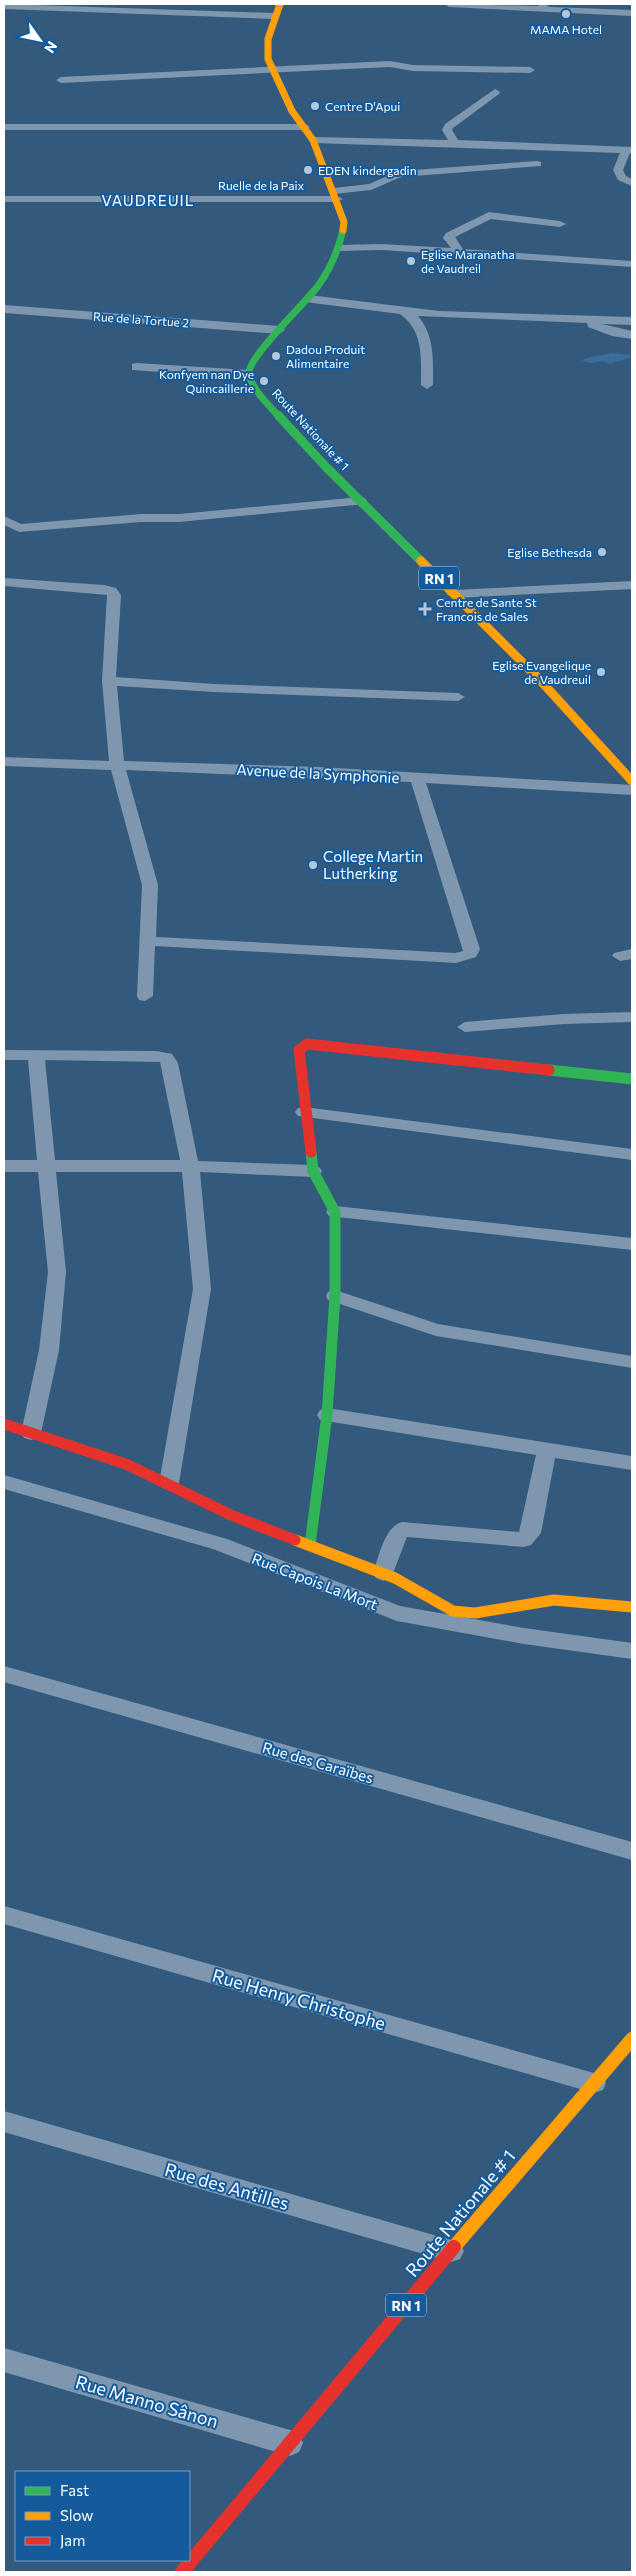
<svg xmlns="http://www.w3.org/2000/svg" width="636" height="2576" viewBox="0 0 636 2576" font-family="Commissioner,sans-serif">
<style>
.water{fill:#3c6c9a}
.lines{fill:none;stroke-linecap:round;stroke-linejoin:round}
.street{fill:#7e96ae;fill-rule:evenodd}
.fast-far2{stroke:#30b455;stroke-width:7}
.fast-far1{stroke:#30b455;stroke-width:9}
.fast{stroke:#30b455;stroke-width:11}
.slow-far3{stroke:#ff9f0a;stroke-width:7}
.slow-far2{stroke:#ff9f0a;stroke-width:9}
.slow-far1{stroke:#ff9f0a;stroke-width:11}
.slow{stroke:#ff9f0a;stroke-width:14}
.jam-far1{stroke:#e5322d;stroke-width:11}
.jam{stroke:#e5322d;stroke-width:14}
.poi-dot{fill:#b8c5d2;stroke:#145b9c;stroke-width:2}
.labels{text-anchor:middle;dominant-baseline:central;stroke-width:4;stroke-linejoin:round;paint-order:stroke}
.far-poi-label{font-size:12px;fill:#fff;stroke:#145b9c;text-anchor:start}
.far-street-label{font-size:12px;fill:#fff;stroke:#145b9c}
.shield{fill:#145b9c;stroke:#b8cee1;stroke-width:1}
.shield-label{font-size:14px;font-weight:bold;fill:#fff}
.far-quarter-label{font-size:15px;letter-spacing:1px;fill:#fff;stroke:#145b9c}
.street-label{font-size:15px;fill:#fff;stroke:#145b9c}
.poi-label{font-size:15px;fill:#fff;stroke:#145b9c;text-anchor:start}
.near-street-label{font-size:18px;fill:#fff;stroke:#145b9c}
</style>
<rect width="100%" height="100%" fill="#335a7d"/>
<path class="water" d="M 611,353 L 630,355 L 630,358 L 610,364 L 602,361 L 590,363 L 582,361 C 589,355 602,356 611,353 Z"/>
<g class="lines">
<path class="street" d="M 4,4 L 274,13 L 279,16 L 274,19 L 4,9 Z
M 444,4 L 538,6 L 538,4 L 548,4 L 547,6 L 551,7 L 632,10 L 632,16 L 449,7 Z
M 390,61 L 413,65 L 530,67 L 535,70 L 530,73 L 413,71 L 390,67 L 61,83 L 56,80 L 61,77 Z
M 495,89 L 500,92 L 499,94 L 453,128 L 452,130 L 458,140 L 632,147 L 632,153 L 630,153 L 623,170 L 626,176 L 632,179 L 632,186 L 618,180 L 613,170 L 620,153 L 313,143 L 308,140 L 313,137 L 448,140 L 442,130 L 445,124 Z
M 4,124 L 305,124 L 310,127 L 305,130 L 4,130 Z
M 537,161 L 541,162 L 541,166 L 401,177 L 371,190 L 334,194 L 328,191 L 334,188 L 369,184 L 399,171 Z
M 4,196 L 337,196 L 343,199 L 337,202 L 4,202 Z
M 489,212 L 560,221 L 566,224 L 560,227 L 491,219 L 455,237 L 463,249 L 632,261 L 632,267 L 382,250 L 340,251 L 334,248 L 340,245 L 382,244 L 451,248 L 443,238 L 446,233 Z
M 309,295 L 439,311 L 632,317 L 632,325 L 602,324 L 632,331 L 632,339 L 612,336 L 588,327 L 587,323 L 418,316 C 435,336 433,360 433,385 L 427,389 L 421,385 C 421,359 424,331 400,314 L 305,302 L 303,299 Z
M 4,305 L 279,326 L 285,330 L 279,334 L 4,313 Z
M 136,363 L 249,370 L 255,374 L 249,378 L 132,370 L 132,364 Z
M 360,497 L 365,498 L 367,501 L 365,504 L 179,522 L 141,522 L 19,532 L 4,525 L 4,516 L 21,524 L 141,514 L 179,514 Z
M 4,578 L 104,585 L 116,588 L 121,595 L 116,677 L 214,684 L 458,693 L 465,697 L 458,701 L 214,692 L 117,686 L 124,761 L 318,767 L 632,785 L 632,795 L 426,783 L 480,949 L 476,957 L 456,963 L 155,946 L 153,996 L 145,1001 L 139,1000 L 137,996 L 142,885 L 111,770 L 4,766 L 4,757 L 109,761 L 102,681 L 107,595 L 4,586 ZM 126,770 L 411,782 L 463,951 L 455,953 L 156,937 L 158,885 Z
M 632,581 L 632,589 L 453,598 L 446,594 L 453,590 Z
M 632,949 L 632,959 L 620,961 L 612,956 L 614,953 Z
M 632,1012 L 632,1022 L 564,1024 L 465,1032 L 457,1027 L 465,1022 L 564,1014 Z
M 4,1050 L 157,1051 L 172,1054 L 178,1063 L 198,1161 L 313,1165 L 319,1167 L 322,1171 L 319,1175 L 313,1177 L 200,1172 L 211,1289 L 179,1483 L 176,1488 L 169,1490 L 162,1488 L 159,1483 L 193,1289 L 182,1172 L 56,1172 L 66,1272 L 59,1350 L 41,1433 L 38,1438 L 31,1440 L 24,1438 L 21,1433 L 39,1350 L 48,1272 L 38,1172 L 4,1172 L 4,1160 L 37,1160 L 28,1060 L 4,1060 ZM 45,1060 L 160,1062 L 180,1160 L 55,1160 Z
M 304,1107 L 632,1149 L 632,1160 L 298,1116 L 295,1112 L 298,1108 Z
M 335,1206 L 632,1238 L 632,1250 L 329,1216 L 326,1212 L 329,1208 Z
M 335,1290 L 438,1324 L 632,1356 L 632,1368 L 436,1336 L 328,1300 L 326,1296 L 328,1292 Z
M 327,1408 L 632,1456 L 632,1470 L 555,1458 L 541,1533 L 531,1545 L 524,1547 L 407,1537 L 393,1573 L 390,1578 L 383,1581 L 376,1578 L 373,1573 C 379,1557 384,1527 402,1522 L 519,1532 L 536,1455 L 320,1420 L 317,1415 L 320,1410 Z
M 4,1475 L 227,1539 L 400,1606 L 524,1628 L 632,1643 L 632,1659 L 524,1644 L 397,1621 L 213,1549 L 4,1489 Z
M 4,1666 L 632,1842 L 632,1860 L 4,1682 Z
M 4,1906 L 594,2073 L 603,2076 L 606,2083 L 603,2090 L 594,2093 L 4,1924 Z
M 4,2111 L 451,2240 L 460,2243 L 464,2251 L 460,2259 L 451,2262 L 4,2132 Z
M 4,2348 L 290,2430 L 299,2434 L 303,2443 L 299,2452 L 290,2456 L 4,2372 Z"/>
<path class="fast-far2" d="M 279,417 C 270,406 249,387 249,372 C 250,356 305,303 318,286 C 331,268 338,251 343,230"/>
<path class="fast-far1" d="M 278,415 L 325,466 L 421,561"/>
<path class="fast" d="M 549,1070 L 632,1079
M 310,1545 L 327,1415 L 335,1296 L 335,1212 L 313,1171 L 311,1152"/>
<path class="slow-far3" d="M 280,4 L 268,39 L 268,59 L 292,111 L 313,140 L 344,222 L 343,230"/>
<path class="slow-far2" d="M 421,561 L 540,680 L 632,781"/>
<path class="slow-far1" d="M 295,1540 L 395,1578 L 453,1611 L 475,1613 L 554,1600 L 632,1607"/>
<path class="slow" d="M 454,2247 L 632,2039"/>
<path class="jam-far1" d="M 311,1152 L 299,1050 L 307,1044 L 549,1070
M 4,1424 L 126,1464 L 231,1515 L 295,1540"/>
<path class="jam" d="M 182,2572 L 454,2247"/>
</g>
<g class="poi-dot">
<circle cx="566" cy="14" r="5"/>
<circle cx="315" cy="106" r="5"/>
<circle cx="308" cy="170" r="5"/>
<circle cx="411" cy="261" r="5"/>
<circle cx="276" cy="356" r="5"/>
<circle cx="264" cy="381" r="5"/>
<circle cx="602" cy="552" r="5"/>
<path d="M422.5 601.5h5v5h5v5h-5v5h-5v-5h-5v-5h5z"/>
<circle cx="601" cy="672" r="5"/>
<circle cx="313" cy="865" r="5"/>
</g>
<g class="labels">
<g class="far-poi-label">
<text x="566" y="29" text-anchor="middle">MAMA Hotel</text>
<text x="325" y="106">Centre D'Apui</text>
<text x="318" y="170">EDEN kindergadin</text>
<text x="421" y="254">Eglise Maranatha<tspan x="421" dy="14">de Vaudreil</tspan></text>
<text x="286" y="349">Dadou Produit<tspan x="286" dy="14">Alimentaire</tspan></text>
<text x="254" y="374" text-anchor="end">Konfyem nan Dye<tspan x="254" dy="14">Quincaillerie</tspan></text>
<text x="592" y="552" text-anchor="end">Eglise Bethesda</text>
<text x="436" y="602">Centre de Sante St<tspan x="436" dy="14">Francois de Sales</tspan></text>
<text x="591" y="665" text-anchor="end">Eglise Evangelique<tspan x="591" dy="14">de Vaudreuil</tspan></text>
</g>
<g class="far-street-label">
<text x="261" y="185">Ruelle de la Paix</text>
<text transform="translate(141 319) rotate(4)">Rue de la Tortue 2</text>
<text transform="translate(311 429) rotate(47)">Route Nationale # 1</text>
</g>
<g class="shield">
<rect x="419" y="566.5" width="40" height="23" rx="4"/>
<rect x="386" y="2293.5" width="40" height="23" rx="4"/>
</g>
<g class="shield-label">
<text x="439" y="578">RN 1</text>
<text x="406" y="2305">RN 1</text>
</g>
<g class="far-quarter-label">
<text x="148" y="200">VAUDREUIL</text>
</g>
<g class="street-label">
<text transform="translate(318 773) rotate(3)">Avenue de la Symphonie</text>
<text transform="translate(315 1581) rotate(21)">Rue Capois La Mort</text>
<text transform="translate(318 1762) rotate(16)">Rue des Caraïbes</text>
</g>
<g class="poi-label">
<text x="323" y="856">College Martin<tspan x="323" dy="17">Lutherking</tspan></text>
</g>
<g class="near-street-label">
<text transform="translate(299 1999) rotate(16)">Rue Henry Christophe</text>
<text transform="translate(227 2186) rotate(16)">Rue des Antilles</text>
<text transform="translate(460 2213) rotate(-50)">Route Nationale # 1</text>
<text transform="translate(147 2401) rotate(16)">Rue Manno Sânon</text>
</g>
</g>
<rect width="636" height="2576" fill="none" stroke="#ffffff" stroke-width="10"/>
<rect x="15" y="2471" width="175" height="90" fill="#145b9c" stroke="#729dc4"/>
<rect x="25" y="2487" width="25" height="8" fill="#30b455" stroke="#729dc4"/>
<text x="60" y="2496" font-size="15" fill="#ffffff">Fast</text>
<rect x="25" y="2512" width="25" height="8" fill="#ff9f0a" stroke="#729dc4"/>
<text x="60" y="2521" font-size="15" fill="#ffffff">Slow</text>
<rect x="25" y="2537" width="25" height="8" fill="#e5322d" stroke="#729dc4"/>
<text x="60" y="2546" font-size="15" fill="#ffffff">Jam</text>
<g transform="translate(40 40) rotate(123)" stroke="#145b9c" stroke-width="4" paint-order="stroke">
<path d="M0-4L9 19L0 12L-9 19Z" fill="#ffffff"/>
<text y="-8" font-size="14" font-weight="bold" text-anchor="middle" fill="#ffffff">N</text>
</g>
</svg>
